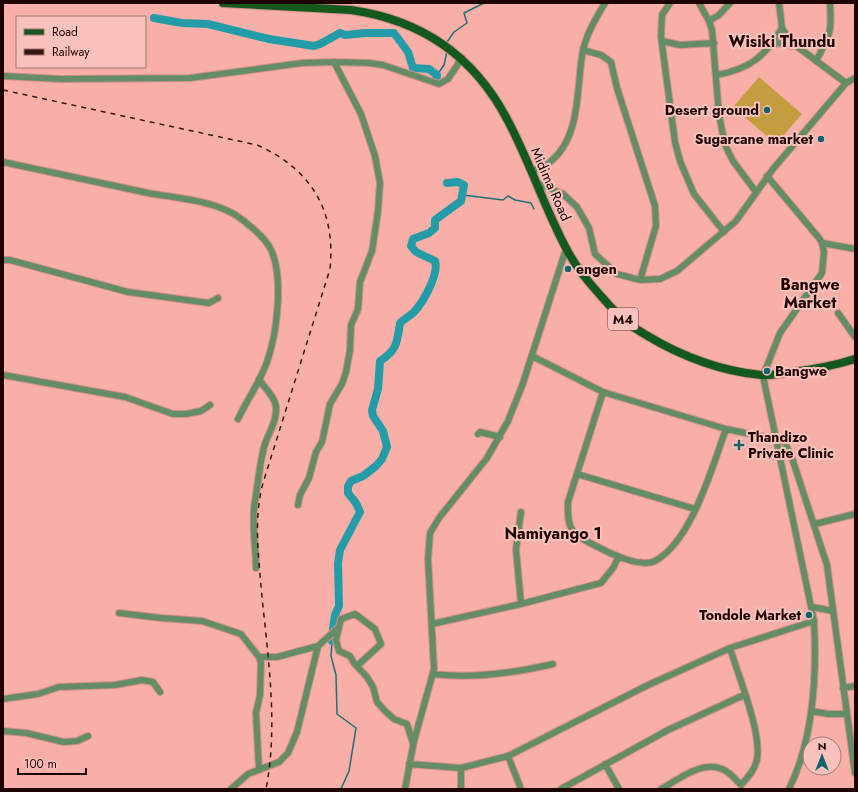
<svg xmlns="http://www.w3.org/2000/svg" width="858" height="792" viewBox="0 0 858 792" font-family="Jost,sans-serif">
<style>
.pitch{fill:#c59d41}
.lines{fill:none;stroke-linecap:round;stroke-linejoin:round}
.stream{stroke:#226e76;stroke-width:1.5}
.river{stroke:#249ca8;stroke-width:8}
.minor-casing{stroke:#d19089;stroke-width:8}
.major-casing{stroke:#d19089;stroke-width:10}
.minor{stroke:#648d65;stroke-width:6}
.major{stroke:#13591d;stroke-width:8}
.rail{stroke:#361514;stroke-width:1.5;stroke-dasharray:5 5;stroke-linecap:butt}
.poi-dot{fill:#14636b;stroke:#f9c1bb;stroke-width:1.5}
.labels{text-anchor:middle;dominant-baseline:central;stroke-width:4;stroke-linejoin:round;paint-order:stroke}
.shield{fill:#f9c1bb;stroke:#603b3a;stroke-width:1}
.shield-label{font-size:13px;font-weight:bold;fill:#1e0202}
.poi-label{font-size:14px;font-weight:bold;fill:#1e0202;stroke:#f9c1bb;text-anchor:end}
.street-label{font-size:14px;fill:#1e0202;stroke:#f9c1bb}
.quarter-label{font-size:16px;font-weight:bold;fill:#1e0202;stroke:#f9c1bb}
</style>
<rect width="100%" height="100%" fill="#f8afa7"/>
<path class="pitch" d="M 759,77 L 802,114 L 776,144 L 733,107 Z"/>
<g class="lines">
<path class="stream" d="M 447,42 L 454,32 L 467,23 L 464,13 L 484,3
M 437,75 L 444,65 L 447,51
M 463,195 L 503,200 L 508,196 L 515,200 L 531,203 L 534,209
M 332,641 L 331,656 L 336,675 L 337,714 L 356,728 L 349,771 L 341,789"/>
<path class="river" d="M 154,18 L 182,23 L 208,24 L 269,39 L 314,46 L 320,44 L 340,33 L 345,35 L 366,33 L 394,33 L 408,52 L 413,68 L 429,69 L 437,75 L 436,81
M 333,629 L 335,615 L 339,606 L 338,563 L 340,550 L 360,512 L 356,503 L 348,493 L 348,486 L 351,481 L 363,476 L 376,466 L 382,459 L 387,447 L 383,431 L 373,416 L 372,410 L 378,389 L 380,361 C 397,350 397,343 400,323 C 404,319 410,316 414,312 C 424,301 439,274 435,261 L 416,252 L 411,246 L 413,239 L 429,233 L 435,228 L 435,220 L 461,201 L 464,185 L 458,182 L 447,183
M 332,641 L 333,633"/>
<defs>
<path id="minor" d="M 670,3 L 662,15 L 661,37 L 675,142 L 680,161 L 694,194 L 724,232
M 699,3 L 709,21 L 712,30 L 719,115 L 725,145 L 733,161 L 756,192
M 779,3 L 782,28 L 791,42 L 846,83
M 709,21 L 719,15 L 730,3
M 662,41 L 680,45 L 714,43
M 770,45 L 778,43 L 794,46
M 583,50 L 601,55 L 611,62 L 617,88 L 655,206 L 656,226 L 640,280
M 816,61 C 830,35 832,33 830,3
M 717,75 C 749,69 765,57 782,28
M 3,76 L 61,79 L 190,78 L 302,63 L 334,62 L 369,63 L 383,65 L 439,84 L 448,79 L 462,58
M 3,162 C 51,172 100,183 148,193 C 174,198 203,199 228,211 C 240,216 262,235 269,246 C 285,273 277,334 267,362 C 260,382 247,400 238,419
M 531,172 C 537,169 545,166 550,162 C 582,137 576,86 583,50 C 587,33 596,18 605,3
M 767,176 L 819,238 L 822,243 L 824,252 L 822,273 L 780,333 L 763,376 L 814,621 C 817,676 814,738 789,789
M 536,183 L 563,194 L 577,207 L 589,228 L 595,254 L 617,274 L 640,280 L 660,279 L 677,271 L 736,221 L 773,169 L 846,83 L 855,78
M 822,243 L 855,249
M 3,260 L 10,260 L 128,292 L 209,303 L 218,298
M 838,313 L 855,337
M 532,356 L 603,392 L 568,502 C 567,532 572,534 598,547 C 611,554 641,568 655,561 C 692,541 712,467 726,429
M 3,375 L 125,397 L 173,414 L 186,414 L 201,411 L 210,405
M 603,392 L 726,429 L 784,441 L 791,455 L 827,565 L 855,773
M 478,434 L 480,432 L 500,437
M 577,474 L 695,509
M 298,505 L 300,495 L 309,478 L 316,452 L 322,442 L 330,404 L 342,384 L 346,372 L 350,350 L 351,325 L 358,309 L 360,282 L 372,251 L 378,211 L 380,183 L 375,156 L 361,114 L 334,62
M 521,512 L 516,549 L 521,604
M 815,524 L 855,514
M 256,568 C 256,548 251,520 255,501 C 258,485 260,459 265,444 C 269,432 277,421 276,407 C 275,396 264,388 259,379
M 812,607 L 833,611
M 119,613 L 161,618 L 202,621 L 241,634 L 259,657 L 261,663 L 260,695 L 256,713 L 259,770
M 432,624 L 521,604 L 601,583 L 613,568 L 618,558
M 259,657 L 277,657 L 318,646
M 357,666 L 381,644 L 375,629 L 355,614 L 341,619 L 336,640 L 339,651 L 350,656 L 354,663 L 367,677 L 373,687 L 377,702 L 385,711 L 394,719 L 407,724 L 413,743
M 433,674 C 473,679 514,673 553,664
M 843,688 L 855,686
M 3,699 L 38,694 L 59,687 L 115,685 L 142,680 L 153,682 L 160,692
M 811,711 L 828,714 L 846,714
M 3,731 L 26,733 L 64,742 L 77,741 L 88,736
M 508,756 L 521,789
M 409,764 L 461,768 L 508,756 L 646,686 L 730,648 L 814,621
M 605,764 L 619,789
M 231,789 L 248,774 L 279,762 L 288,753 L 297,732 L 318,646 L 338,628
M 405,789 L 414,741 L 434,669 L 428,559 L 430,533 L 439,518 L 487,458 L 508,421 L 522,386 L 566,249
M 461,789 L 461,768
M 561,789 L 668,730 L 744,695
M 661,789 C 678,780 702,760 722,769 C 730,772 735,779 741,785 C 748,777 755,770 757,759 C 762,733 738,675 730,648"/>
<path id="major" d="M 223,3 L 351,10 C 422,20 475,57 508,121 C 530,162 544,207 566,248 C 577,270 593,287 609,305 C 615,311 620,318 626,322 C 632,327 640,331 646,335 C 681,356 720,371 761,375 C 769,376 777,374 785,373 C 811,370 830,367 855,359"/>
</defs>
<use href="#minor" class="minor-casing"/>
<use href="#major" class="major-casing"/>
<use href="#minor" class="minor"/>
<use href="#major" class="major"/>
<path class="rail" d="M 3,90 L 257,145 C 311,169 336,210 330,269 L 263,483 C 254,517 258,551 261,586 C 267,652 279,723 266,789"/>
</g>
<g class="poi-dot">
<circle cx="767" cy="110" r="4"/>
<circle cx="821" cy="139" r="4"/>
<circle cx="568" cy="269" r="4"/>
<circle cx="767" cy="371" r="4"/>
<path d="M737 439h4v4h4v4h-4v4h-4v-4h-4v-4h4z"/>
<circle cx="809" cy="615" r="4"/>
</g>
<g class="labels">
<rect class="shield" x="608" y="308" width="30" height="22" rx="3"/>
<g class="shield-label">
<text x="623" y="319">M4</text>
</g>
<g class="poi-label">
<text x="759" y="110">Desert ground</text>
<text x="813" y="139">Sugarcane market</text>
<text x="576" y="269" text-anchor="start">engen</text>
<text x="775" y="371" text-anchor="start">Bangwe</text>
<text x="748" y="437" text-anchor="start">Thandizo<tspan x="748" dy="16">Private Clinic</tspan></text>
<text x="801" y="615">Tondole Market</text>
</g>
<g class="street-label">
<text transform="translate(551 184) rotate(66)">Midima Road</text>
</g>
<g class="quarter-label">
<text x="782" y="41">Wisiki Thundu</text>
<text x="810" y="284">Bangwe<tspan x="810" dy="18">Market</tspan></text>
<text x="553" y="533">Namiyango 1</text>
</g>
</g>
<rect width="858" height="792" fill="none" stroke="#1e0202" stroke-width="8"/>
<rect x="16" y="16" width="130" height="52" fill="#f9c1bb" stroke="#a17571"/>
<rect x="24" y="29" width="20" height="6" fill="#13591d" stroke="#a17571"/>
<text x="52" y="36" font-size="12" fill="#1e0202">Road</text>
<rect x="24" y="49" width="20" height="6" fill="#361514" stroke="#a17571"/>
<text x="52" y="56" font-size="12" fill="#1e0202">Railway</text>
<g transform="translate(822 756)"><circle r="19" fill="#f9c1bb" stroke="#a17571"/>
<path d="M0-3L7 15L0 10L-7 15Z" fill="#14636b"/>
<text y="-6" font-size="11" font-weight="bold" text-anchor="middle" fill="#1e0202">N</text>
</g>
<path d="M18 768v6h68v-6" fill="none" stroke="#1e0202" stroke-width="2"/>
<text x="24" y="768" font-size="12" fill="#1e0202" stroke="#f9c1bb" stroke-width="3" paint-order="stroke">100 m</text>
</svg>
